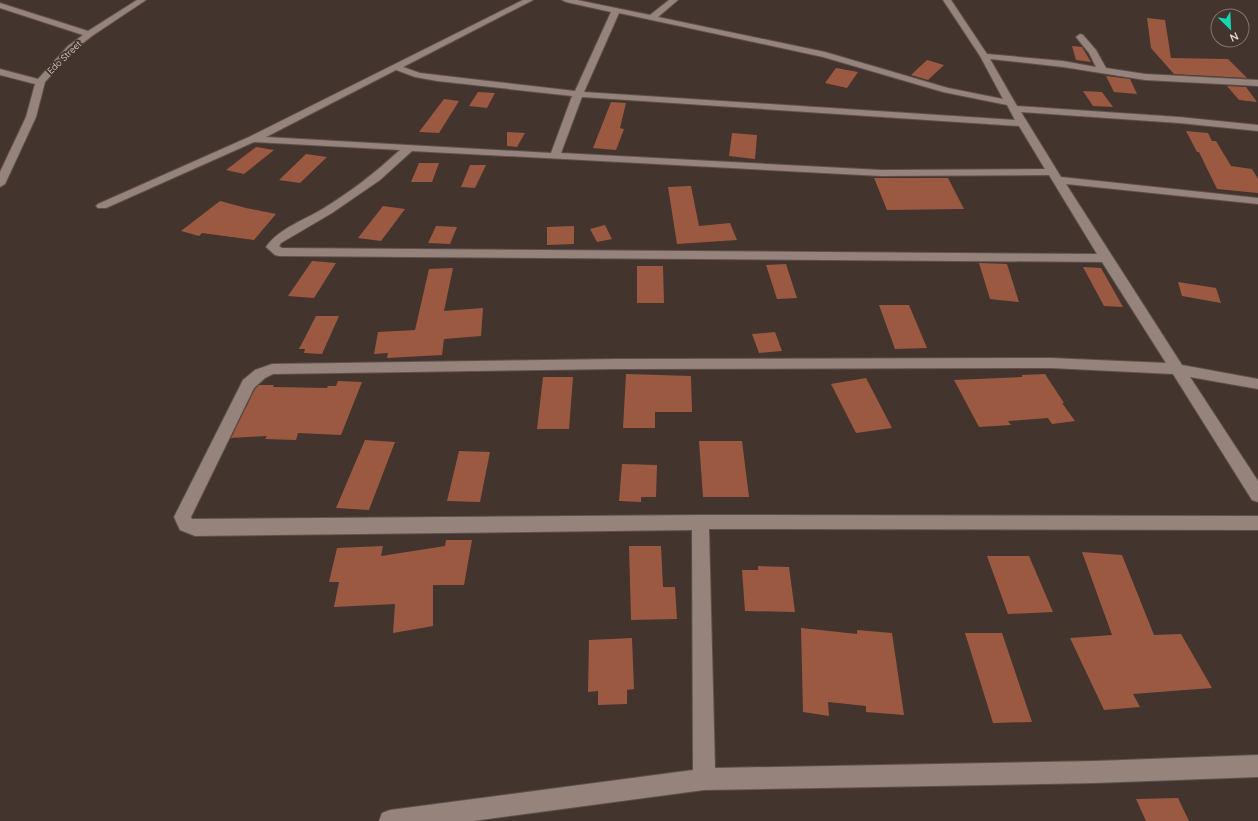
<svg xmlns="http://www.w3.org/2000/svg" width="1258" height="821" viewBox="0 0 1258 821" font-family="Quicksand,sans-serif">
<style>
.building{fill:#9c5941}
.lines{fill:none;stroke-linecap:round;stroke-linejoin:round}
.minor-casing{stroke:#5d504c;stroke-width:2}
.minor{fill:#95837c;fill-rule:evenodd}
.labels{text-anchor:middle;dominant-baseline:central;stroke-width:4;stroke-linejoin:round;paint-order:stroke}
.far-street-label{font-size:9px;fill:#e4dad6;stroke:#43342e}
</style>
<rect width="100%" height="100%" fill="#43342e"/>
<path class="building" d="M 1147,18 L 1165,20 L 1171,58 L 1228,59 L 1247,78 L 1174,74 L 1151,48 Z
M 1072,46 L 1082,47 L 1091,62 L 1076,60 Z
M 927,60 L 944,65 L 928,80 L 911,75 Z
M 836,68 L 858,72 L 847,88 L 825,83 Z
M 1106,76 L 1130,79 L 1137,94 L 1114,92 Z
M 1227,86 L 1246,87 L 1257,102 L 1239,100 Z
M 1083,91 L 1102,92 L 1113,107 L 1093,106 Z
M 478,92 L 495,93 L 487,108 L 469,106 Z
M 444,99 L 459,101 L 439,133 L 419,132 Z
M 611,102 L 626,103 L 620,128 L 624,129 L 616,150 L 593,148 Z
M 1186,131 L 1208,133 L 1212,141 L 1216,141 L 1231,166 L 1252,169 L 1258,179 L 1258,193 L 1217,189 L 1199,152 L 1197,152 Z
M 507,132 L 525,133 L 517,147 L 507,146 Z
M 732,133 L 757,135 L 755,159 L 729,156 Z
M 256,147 L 274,150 L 244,174 L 226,170 Z
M 306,154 L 327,157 L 300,183 L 279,180 Z
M 419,163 L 439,163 L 432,182 L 411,182 Z
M 470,165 L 486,165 L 475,188 L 461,187 Z
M 874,178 L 948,178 L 964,209 L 887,210 Z
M 691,186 L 699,226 L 730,223 L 737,240 L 677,244 L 668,187 Z
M 220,201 L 246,208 L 276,214 L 254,240 L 202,233 L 199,236 L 181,231 Z
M 383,206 L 405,209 L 381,241 L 358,238 Z
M 605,225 L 612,239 L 597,242 L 590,229 Z
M 436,226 L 457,227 L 450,244 L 428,243 Z
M 574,226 L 574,244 L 547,245 L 547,227 Z
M 312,261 L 336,263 L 314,298 L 288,296 Z
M 979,263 L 1007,264 L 1019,302 L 990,299 Z
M 786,264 L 797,298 L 777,299 L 766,265 Z
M 637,266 L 663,266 L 664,303 L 637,303 Z
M 1083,267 L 1101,268 L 1123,307 L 1104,306 Z
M 453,268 L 444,311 L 483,308 L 481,336 L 444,339 L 442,355 L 387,358 L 388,353 L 374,354 L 378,332 L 415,330 L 429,269 Z
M 1178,282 L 1216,288 L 1221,303 L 1182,296 Z
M 879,305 L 909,305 L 927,348 L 895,349 Z
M 316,316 L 339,316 L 322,354 L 304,353 L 305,349 L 299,349 Z
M 775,332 L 782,351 L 759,353 L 752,334 Z
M 626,374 L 691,376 L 692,412 L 655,412 L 655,428 L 623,428 Z
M 1045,374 L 1064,403 L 1062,403 L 1075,421 L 1052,424 L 1048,418 L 1008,421 L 1011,425 L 979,427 L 954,380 L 1022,377 L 1022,375 Z
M 543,377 L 573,377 L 569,429 L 537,429 Z
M 866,378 L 892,428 L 856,433 L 831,384 Z
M 338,381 L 362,382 L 341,435 L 298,433 L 296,440 L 265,439 L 267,436 L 231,438 L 255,389 L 259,385 L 274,385 L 273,387 L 327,388 L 328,386 L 336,386 Z
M 365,440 L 395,442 L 369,510 L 336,508 Z
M 699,441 L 742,441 L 749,497 L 703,497 Z
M 459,451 L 490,452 L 480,502 L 447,501 Z
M 622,464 L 657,465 L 656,497 L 641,497 L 641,502 L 619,501 Z
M 446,540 L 472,540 L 464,585 L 433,585 L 433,626 L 393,633 L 395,604 L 334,607 L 339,582 L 329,582 L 337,548 L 383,546 L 381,556 L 445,546 Z
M 629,546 L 661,546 L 663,587 L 675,587 L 677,619 L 631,620 Z
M 1082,552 L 1122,555 L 1154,635 L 1181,634 L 1212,688 L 1133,694 L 1140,707 L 1104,710 L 1070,638 L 1112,635 Z
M 987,556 L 1029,556 L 1053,612 L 1008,614 Z
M 758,566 L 789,567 L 795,612 L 745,611 L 742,570 L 758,570 Z
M 801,628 L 857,634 L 857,630 L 892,633 L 904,715 L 866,712 L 866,706 L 828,702 L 829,716 L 803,712 Z
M 965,633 L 1002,633 L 1032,722 L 993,723 Z
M 632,638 L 634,689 L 627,690 L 627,704 L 598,705 L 598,691 L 588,692 L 589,640 Z
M 1178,798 L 1189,821 L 1146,821 L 1136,799 Z"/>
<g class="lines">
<defs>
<path id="minor" d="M 137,0 L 146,0 L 92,36 L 74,50 L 45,82 L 36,117 L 5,184 L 0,187 L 0,172 L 26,117 L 35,84 L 0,75 L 0,69 L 38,79 L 68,46 L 83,35 L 0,8 L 0,3 L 88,31 Z
M 523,0 L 533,0 L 403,67 L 420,73 L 437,75 L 575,91 L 611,12 L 566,2 L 562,0 L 577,0 L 650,15 L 669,0 L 678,0 L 658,17 L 825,52 L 948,88 L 1003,99 L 980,56 L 943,0 L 951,0 L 987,54 L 1063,61 L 1096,67 L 1089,53 L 1076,37 L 1080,34 L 1083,35 L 1096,50 L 1106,68 L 1145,74 L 1258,80 L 1258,86 L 1145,80 L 1063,67 L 990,59 L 1017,106 L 1179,117 L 1258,125 L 1258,131 L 1179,123 L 1021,112 L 1061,177 L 1258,198 L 1258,204 L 1066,184 L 1182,365 L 1258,379 L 1258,389 L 1190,377 L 1258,481 L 1258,502 L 1252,500 L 1173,374 L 1051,368 L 615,369 L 273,374 L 265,378 L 254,388 L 191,517 L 192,519 L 700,515 L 1258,516 L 1258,530 L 709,529 L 715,768 L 1095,761 L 1258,755 L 1258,777 L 1095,783 L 704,790 L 473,821 L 379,821 L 382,813 L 390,810 L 693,770 L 692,530 L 195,536 L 180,530 L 174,517 L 243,380 L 255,370 L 272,364 L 615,359 L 1051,358 L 1166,363 L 1102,262 L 279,256 L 275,255 L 266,247 C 279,228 305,220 324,208 C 352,191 376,172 400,150 L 254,142 L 106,208 L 98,208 L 96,206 L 98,204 L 249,137 ZM 619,13 L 823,57 L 943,92 L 1007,105 L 1015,120 L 584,92 ZM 396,70 L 415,77 L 437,81 L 572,96 L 551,153 L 266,137 ZM 582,97 L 1019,126 L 1045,169 L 881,170 L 561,153 ZM 412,151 L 881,176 L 1049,175 L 1097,254 L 282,248 L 279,246 L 281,243 L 332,213 L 380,180 Z"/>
</defs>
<use href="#minor" class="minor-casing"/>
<use href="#minor" class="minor"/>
</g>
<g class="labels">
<g class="far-street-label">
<text transform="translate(64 57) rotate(-44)">Edo Street</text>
</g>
</g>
<g transform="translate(1230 28) rotate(156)"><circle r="19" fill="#43342e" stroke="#837671"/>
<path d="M0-3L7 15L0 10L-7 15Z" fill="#17d5b3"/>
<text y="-6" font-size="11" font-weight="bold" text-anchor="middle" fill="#e4dad6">N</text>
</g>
</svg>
